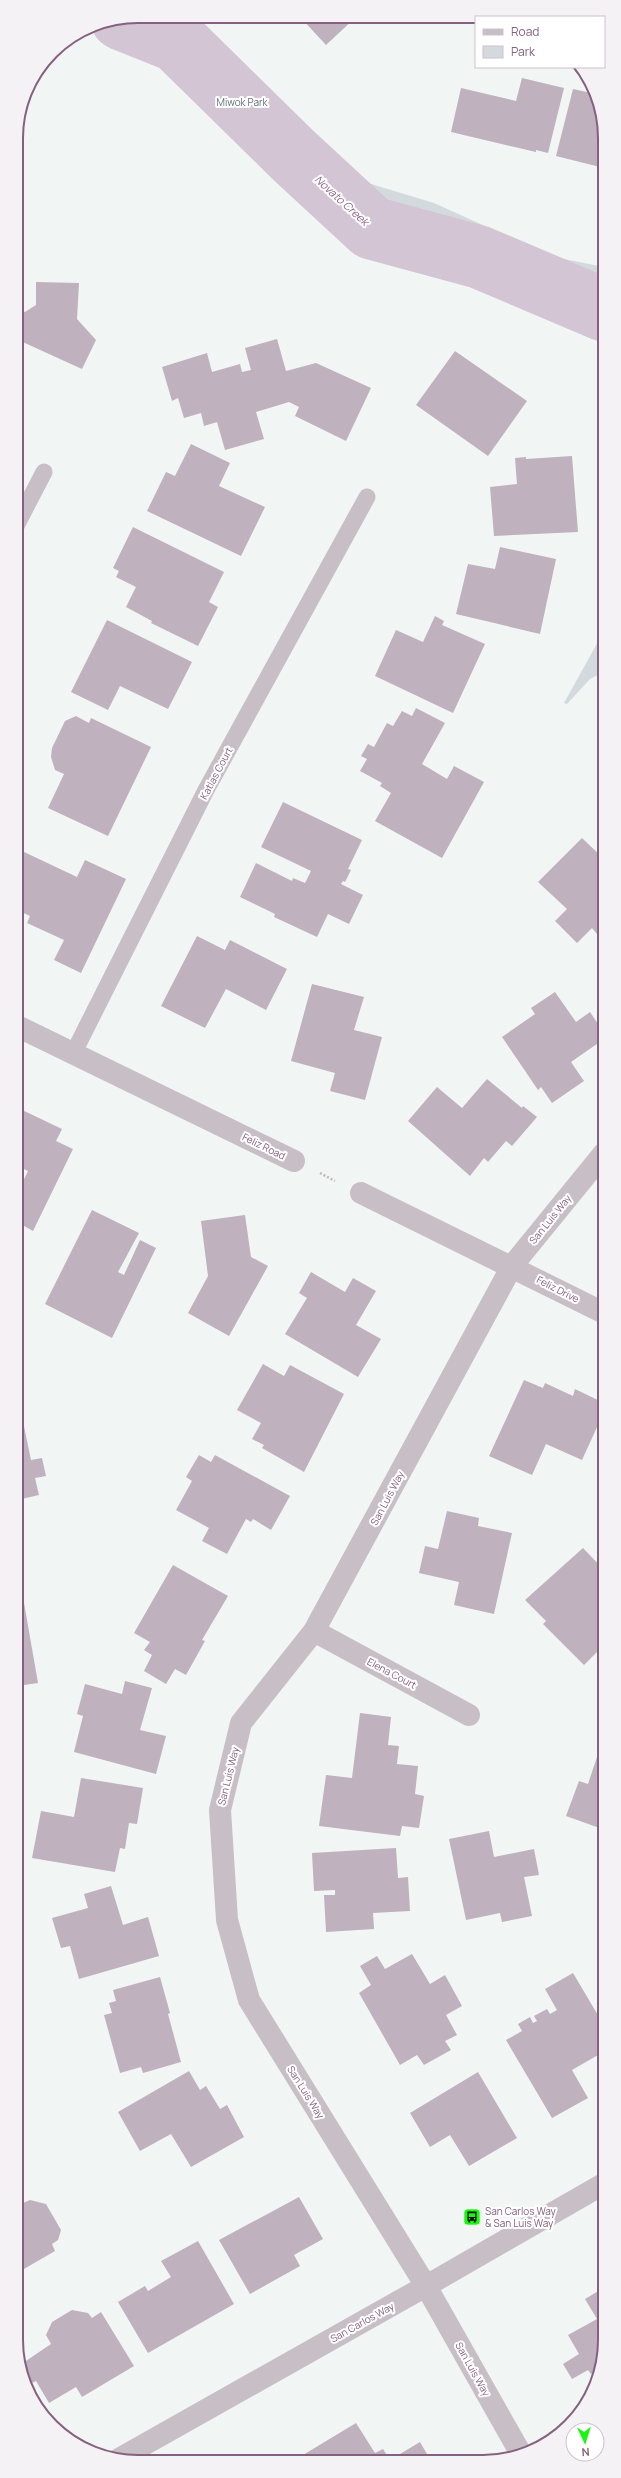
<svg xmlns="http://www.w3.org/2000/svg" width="621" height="2478" viewBox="0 0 621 2478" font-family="Manrope,sans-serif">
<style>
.green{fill:#d2dade}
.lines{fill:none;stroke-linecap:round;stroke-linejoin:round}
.river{stroke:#d3c5d3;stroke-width:63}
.building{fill:#bfb1bd}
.path{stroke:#beb7bc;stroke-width:2.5;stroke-dasharray:2 2;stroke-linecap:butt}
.service{stroke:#c8bfc6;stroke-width:17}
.minor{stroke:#c8bfc6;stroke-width:22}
.labels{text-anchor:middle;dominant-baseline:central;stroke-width:4;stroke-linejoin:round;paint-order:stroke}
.park-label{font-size:10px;fill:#616e7c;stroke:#fff}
.street-label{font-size:10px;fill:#86617f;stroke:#fff}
.poi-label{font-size:10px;fill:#86617f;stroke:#fff;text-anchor:start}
.water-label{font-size:11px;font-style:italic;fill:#916691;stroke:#fff}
.rim{fill:none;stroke:#86617f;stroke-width:2}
</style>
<rect width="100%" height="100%" fill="#f1f6f4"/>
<path class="green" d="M 173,16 L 229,53 L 265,94 L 301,144 L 368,183 L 434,203 L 554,257 L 604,267 L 604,277 L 447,226 L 347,182 L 213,111 L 223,91 L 133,17 Z
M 604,631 L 604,672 L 590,679 L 567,704 L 564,703 Z"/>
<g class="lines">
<path class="river" d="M 122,19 L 177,41 L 293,155 L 372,228 L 479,257 L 604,310"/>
</g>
<path class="building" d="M 305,17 L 356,17 L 326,45 L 302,19 Z
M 522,78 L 564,88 L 548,153 L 536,150 L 536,152 L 451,132 L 461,88 L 516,101 Z
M 573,89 L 596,94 L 604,122 L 604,168 L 556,156 Z
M 36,282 L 79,283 L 77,319 L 96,340 L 82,369 L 16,339 L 16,308 L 25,312 L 36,305 Z
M 277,339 L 286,371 L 316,363 L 371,388 L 346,441 L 295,416 L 299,407 L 289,402 L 256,412 L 264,439 L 225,450 L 217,422 L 204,426 L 201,413 L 184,418 L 178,398 L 172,401 L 162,367 L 207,353 L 212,372 L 240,364 L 242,372 L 251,370 L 245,348 Z
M 455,351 L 527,401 L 488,456 L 416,405 Z
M 191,444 L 230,463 L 219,486 L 265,507 L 241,556 L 147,511 L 166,472 L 175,476 Z
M 572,456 L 578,532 L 494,536 L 490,487 L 517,484 L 515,458 L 526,457 L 526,459 Z
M 133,527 L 224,572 L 209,602 L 218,607 L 198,646 L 151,623 L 152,621 L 126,607 L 136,587 L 116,577 L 119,571 L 113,568 Z
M 500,547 L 556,559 L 540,634 L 456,614 L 468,564 L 495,569 Z
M 435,616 L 444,621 L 442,625 L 485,644 L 453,713 L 375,676 L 396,630 L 423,642 Z
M 107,620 L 192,662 L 168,709 L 120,686 L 108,710 L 71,692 Z
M 416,708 L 445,723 L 422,764 L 447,779 L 454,766 L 484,782 L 442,858 L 375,821 L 391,793 L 380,786 L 382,783 L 360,771 L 367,759 L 361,756 L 368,744 L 374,747 L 387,723 L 393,726 L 402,711 L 412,716 Z
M 76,716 L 89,723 L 91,718 L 151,747 L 108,836 L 48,808 L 64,774 L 55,770 L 51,757 L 52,748 L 65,721 Z
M 283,802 L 362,840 L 348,869 L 351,870 L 345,882 L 343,881 L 341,884 L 363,895 L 349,924 L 328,914 L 317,937 L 274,917 L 275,914 L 240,897 L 256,863 L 292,881 L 293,878 L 305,883 L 311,871 L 261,847 Z
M 582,838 L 604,859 L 604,927 L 597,934 L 592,928 L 577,943 L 555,921 L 567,909 L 538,882 Z
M 22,851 L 77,877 L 85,860 L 126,879 L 81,973 L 54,960 L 64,940 L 27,923 L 30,916 L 17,910 L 17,862 Z
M 197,936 L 225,950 L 230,940 L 287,969 L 266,1010 L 226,989 L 205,1028 L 161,1006 Z
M 312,984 L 364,997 L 354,1030 L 382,1037 L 365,1100 L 330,1091 L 335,1073 L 291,1061 Z
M 555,992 L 576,1022 L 590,1012 L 604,1033 L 604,1039 L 571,1062 L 584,1081 L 552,1103 L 541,1087 L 538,1090 L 502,1037 L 535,1014 L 531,1008 Z
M 487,1079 L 522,1108 L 523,1106 L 537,1117 L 512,1146 L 506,1141 L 488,1162 L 484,1158 L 470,1176 L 408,1121 L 437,1087 L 462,1108 Z
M 18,1108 L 62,1129 L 56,1141 L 73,1149 L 33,1231 L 17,1222 L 17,1194 L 28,1171 L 17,1166 Z
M 92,1210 L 139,1233 L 118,1272 L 124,1275 L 140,1240 L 156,1248 L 112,1338 L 45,1304 Z
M 245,1215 L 251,1257 L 268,1266 L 229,1336 L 188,1313 L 208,1276 L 201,1221 Z
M 311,1272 L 345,1292 L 353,1278 L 376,1291 L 356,1325 L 381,1339 L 358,1377 L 285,1334 L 307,1298 L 299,1293 Z
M 263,1364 L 284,1376 L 290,1365 L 344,1394 L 304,1472 L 262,1448 L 264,1445 L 252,1439 L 261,1423 L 237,1410 Z
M 524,1380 L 543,1388 L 545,1383 L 573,1396 L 575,1389 L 604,1403 L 604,1415 L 603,1414 L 582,1460 L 546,1444 L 532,1475 L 489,1456 Z
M 20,1407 L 31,1460 L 42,1458 L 46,1476 L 35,1478 L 39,1495 L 17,1500 L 17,1408 Z
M 199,1455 L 211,1462 L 215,1455 L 290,1496 L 271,1530 L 253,1519 L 251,1522 L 246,1519 L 227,1554 L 202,1541 L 209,1528 L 176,1510 L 192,1481 L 186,1477 Z
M 604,1463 L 604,1477 L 599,1475 Z
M 447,1511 L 479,1518 L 478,1526 L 512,1533 L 494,1614 L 454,1605 L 459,1582 L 419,1573 L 425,1546 L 438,1549 Z
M 583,1548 L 604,1570 L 604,1645 L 584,1665 L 543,1624 L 546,1621 L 525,1600 Z
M 173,1565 L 228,1596 L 202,1640 L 205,1641 L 186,1675 L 175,1669 L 166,1684 L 144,1671 L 152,1655 L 144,1650 L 150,1642 L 134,1633 Z
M 19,1574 L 38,1683 L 17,1686 L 17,1575 Z
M 125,1681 L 152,1688 L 140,1730 L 166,1736 L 156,1774 L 74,1752 L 83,1716 L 77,1714 L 85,1684 L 122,1694 Z
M 360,1713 L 391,1717 L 388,1745 L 399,1746 L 397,1764 L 418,1766 L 415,1794 L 424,1796 L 419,1828 L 402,1826 L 400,1836 L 319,1826 L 326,1775 L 352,1778 Z
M 604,1753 L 605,1754 L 605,1830 L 566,1816 L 579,1781 L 588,1784 L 597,1757 L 602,1759 Z
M 81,1778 L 143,1788 L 137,1824 L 129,1823 L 125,1849 L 120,1848 L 115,1872 L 32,1858 L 41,1811 L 74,1817 Z
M 489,1831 L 494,1857 L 534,1849 L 539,1875 L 524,1877 L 532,1916 L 502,1922 L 500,1913 L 466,1920 L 449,1839 Z
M 396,1848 L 398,1878 L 408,1877 L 410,1911 L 373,1913 L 374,1929 L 326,1932 L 324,1895 L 335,1895 L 335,1890 L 314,1891 L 312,1853 Z
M 111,1886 L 123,1925 L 148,1917 L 159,1956 L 79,1979 L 70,1946 L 61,1948 L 52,1918 L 88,1908 L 84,1894 Z
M 412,1954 L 430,1984 L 445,1975 L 462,2006 L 446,2015 L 457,2035 L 445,2041 L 451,2050 L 424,2065 L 417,2055 L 400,2065 L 359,1993 L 371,1985 L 360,1966 L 377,1956 L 385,1969 Z
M 573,1973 L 605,2027 L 605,2051 L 572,2070 L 588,2098 L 552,2118 L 506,2040 L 522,2031 L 518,2024 L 530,2017 L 533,2023 L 537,2021 L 534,2016 L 547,2009 L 550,2014 L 557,2010 L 545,1989 Z
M 160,1977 L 170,2013 L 168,2014 L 181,2062 L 143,2073 L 141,2067 L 120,2073 L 104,2015 L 112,2013 L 109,2003 L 116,2001 L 113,1990 Z
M 189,2071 L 200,2090 L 206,2086 L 220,2109 L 227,2105 L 244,2137 L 191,2167 L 171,2134 L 140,2151 L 118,2112 Z
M 478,2072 L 517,2138 L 469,2166 L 450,2135 L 430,2147 L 410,2113 Z
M 17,2193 L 23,2203 L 30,2200 L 46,2204 L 61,2230 L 58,2240 L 52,2244 L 55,2251 L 17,2273 Z
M 299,2197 L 323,2239 L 294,2255 L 300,2266 L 250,2294 L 219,2240 Z
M 198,2241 L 234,2304 L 148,2353 L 118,2302 L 145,2286 L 148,2291 L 171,2277 L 161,2261 Z
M 605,2287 L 605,2348 L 600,2369 L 591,2374 L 588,2370 L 572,2379 L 563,2364 L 579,2354 L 568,2335 L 597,2319 L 585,2299 Z
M 72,2310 L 88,2313 L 92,2318 L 101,2312 L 134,2366 L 82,2397 L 76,2387 L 49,2403 L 36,2381 L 26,2386 L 20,2365 L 51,2344 L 46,2335 L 52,2322 Z
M 356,2423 L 375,2453 L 383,2449 L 390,2460 L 420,2442 L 431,2461 L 299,2460 L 298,2458 Z"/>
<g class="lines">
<path class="path" d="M 320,1173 L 335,1181"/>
<path class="service" d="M 16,526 L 44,472
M 73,1054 L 206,790 L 367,497"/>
<path class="minor" d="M 17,1026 L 294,1161
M 361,1193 L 604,1313
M 314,1631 L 469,1715
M 521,2454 L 426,2286 L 249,2000 L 227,1920 L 220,1810 L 241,1723 L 314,1631 L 512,1266 L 604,1153
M 117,2460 L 426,2286 L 605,2183"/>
</g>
<defs>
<symbol id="bus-square" viewBox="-11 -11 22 22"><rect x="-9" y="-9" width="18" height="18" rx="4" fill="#1af511" stroke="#fff"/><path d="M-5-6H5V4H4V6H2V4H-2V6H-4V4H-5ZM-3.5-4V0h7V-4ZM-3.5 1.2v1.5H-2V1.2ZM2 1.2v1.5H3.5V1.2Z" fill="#111"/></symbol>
</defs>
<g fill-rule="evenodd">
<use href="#bus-square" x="462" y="2207" width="20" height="20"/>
</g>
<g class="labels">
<g class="park-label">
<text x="242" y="102">Miwok Park</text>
</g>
<g class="street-label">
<text transform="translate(216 773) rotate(-62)">Katlas Court</text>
<text transform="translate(264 1146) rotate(26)">Feliz Road</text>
<text transform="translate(550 1219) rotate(-51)">San Luis Way</text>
<text transform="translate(558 1289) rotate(27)">Feliz Drive</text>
<text transform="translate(387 1498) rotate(-62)">San Luis Way</text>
<text transform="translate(392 1673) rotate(28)">Elena Court</text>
<text transform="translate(228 1776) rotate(-76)">San Luis Way</text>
<text transform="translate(306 2092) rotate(58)">San Luis Way</text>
<text transform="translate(362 2322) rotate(-29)">San Carlos Way</text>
<text transform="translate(473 2369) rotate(61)">San Luis Way</text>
</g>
<g class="poi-label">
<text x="485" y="2211">San Carlos Way<tspan x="485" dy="12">&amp; San Luis Way</tspan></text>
</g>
<g class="water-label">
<text transform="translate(342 200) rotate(42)">Novato Creek</text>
</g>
</g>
<path d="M0 0H621V2478H0ZM138 23H483A115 115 0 0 1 598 138V2340A115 115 0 0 1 483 2455H138A115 115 0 0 1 23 2340V138A115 115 0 0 1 138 23Z" fill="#f5f2f5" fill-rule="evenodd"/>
<path class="rim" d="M138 23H483A115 115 0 0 1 598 138V2340A115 115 0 0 1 483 2455H138A115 115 0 0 1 23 2340V138A115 115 0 0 1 138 23Z"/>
<rect x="475" y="16" width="130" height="52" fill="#ffffff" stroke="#cfc0cc"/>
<rect x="483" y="29" width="20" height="6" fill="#c8bfc6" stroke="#cfc0cc"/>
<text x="511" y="36" font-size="12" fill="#86617f">Road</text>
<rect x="483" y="46" width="20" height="12" fill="#d2dade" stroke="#cfc0cc"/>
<text x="511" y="56" font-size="12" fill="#86617f">Park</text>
<g transform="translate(585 2442) rotate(176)"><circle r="19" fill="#ffffff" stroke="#cfc0cc"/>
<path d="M0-3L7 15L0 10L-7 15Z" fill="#1af511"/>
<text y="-6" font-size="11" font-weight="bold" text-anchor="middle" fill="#86617f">N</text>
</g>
</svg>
